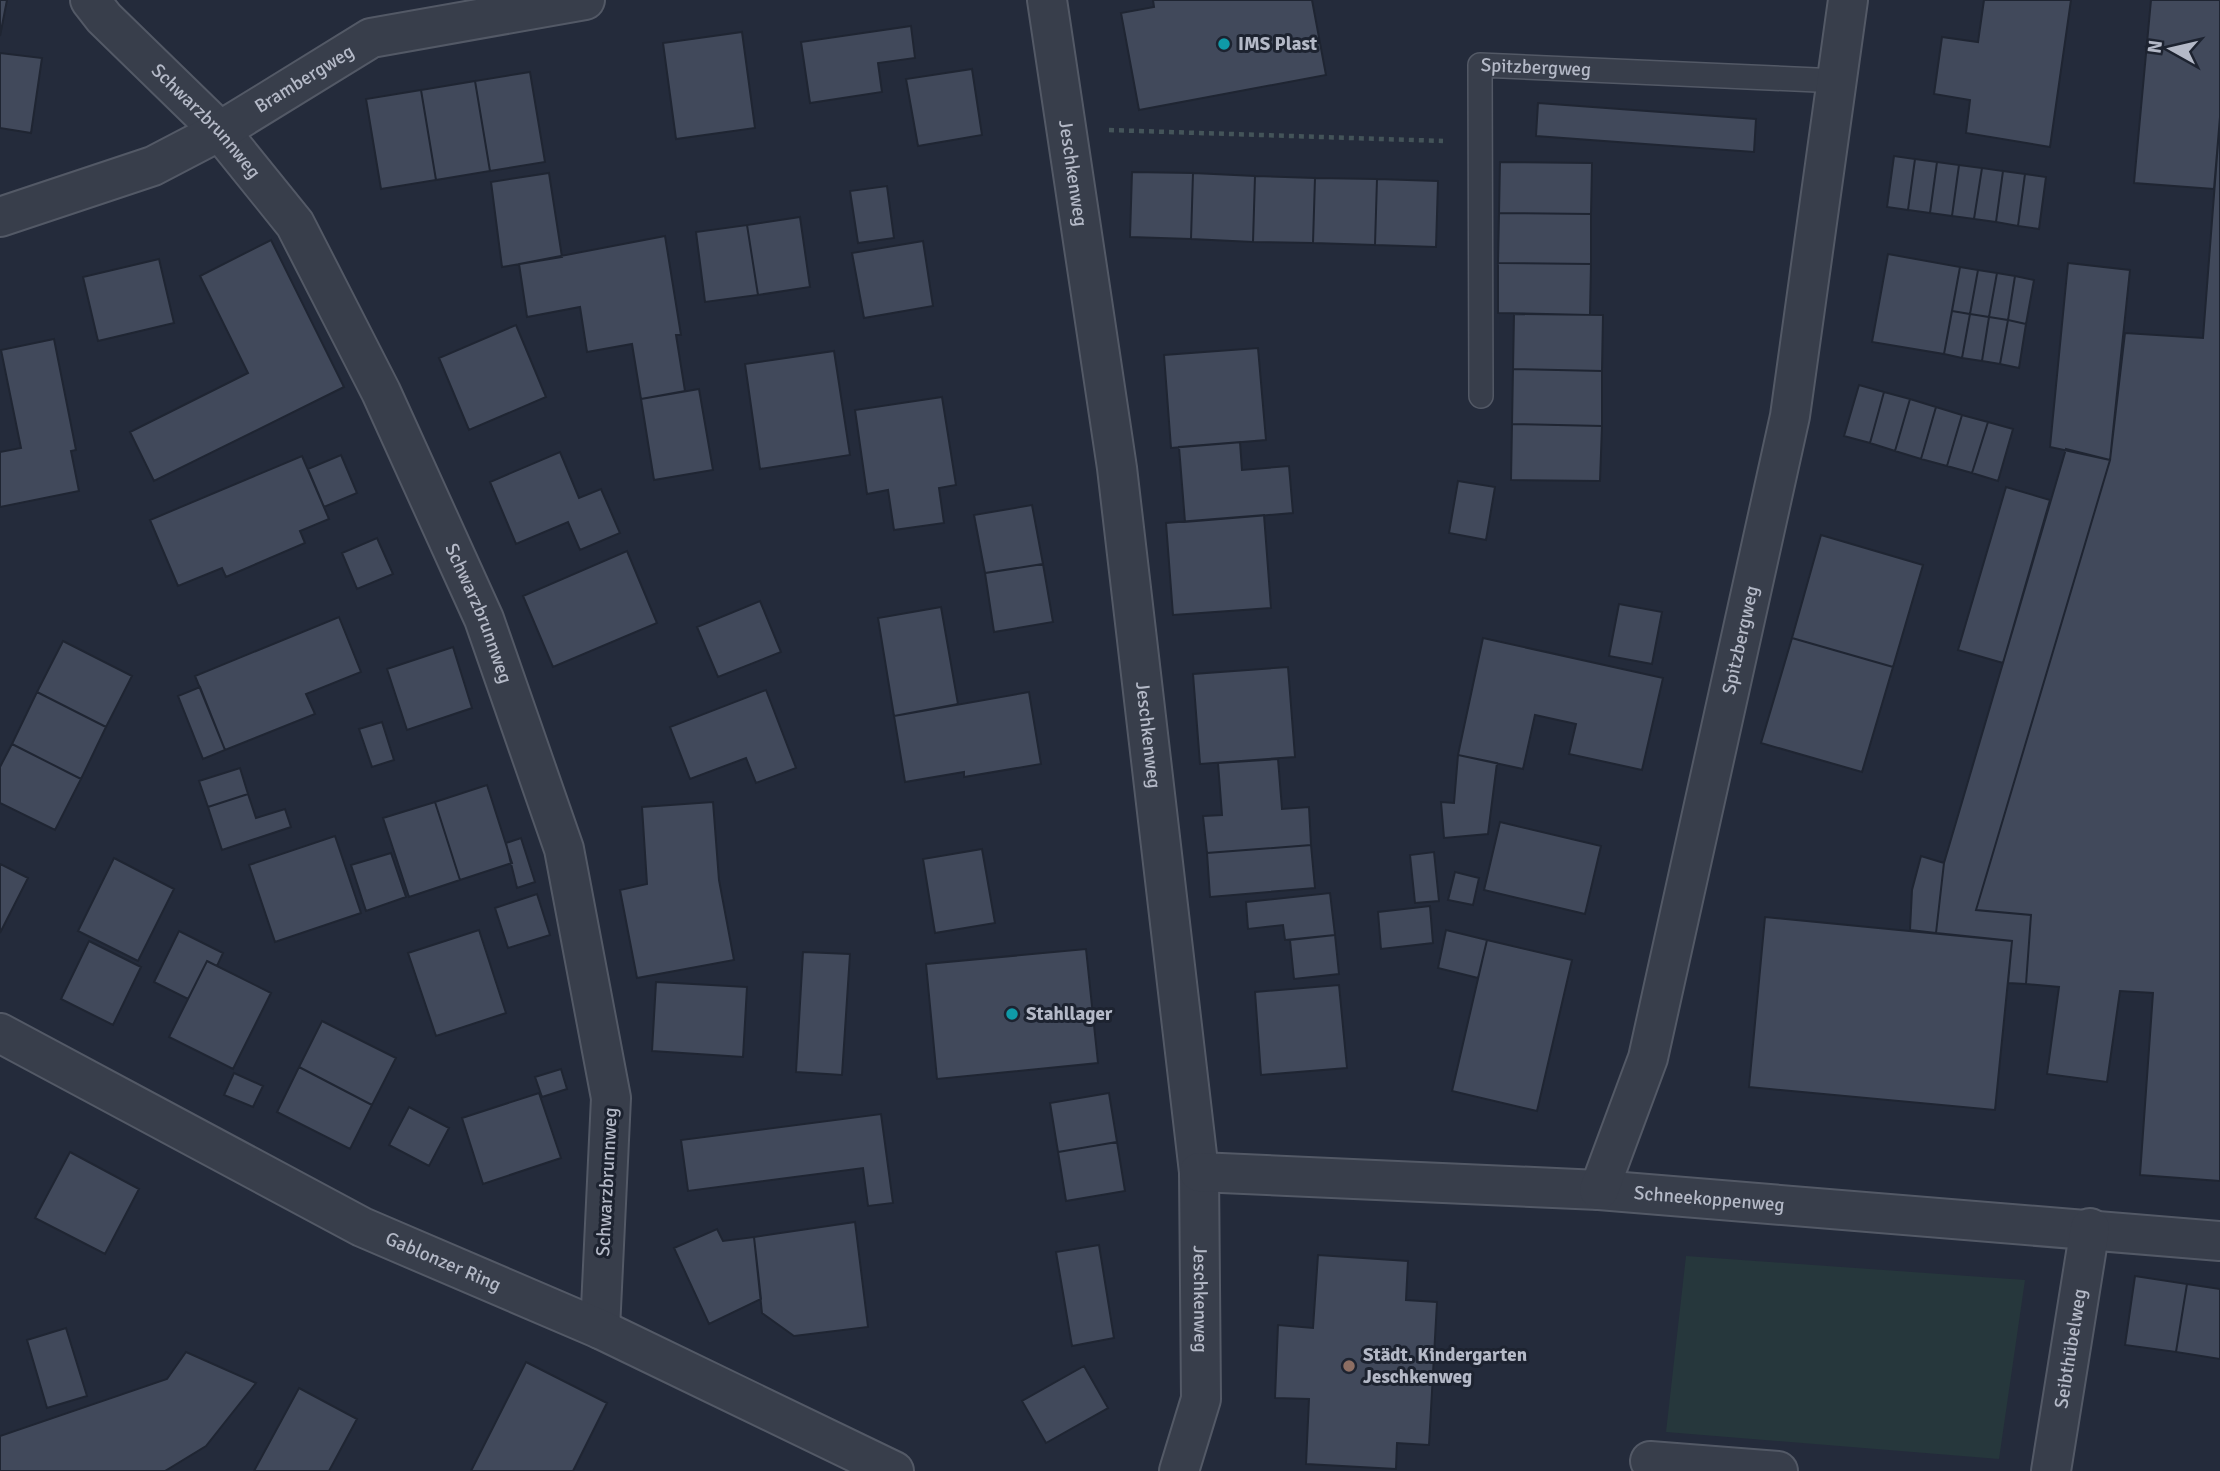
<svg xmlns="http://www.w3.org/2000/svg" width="2220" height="1471" viewBox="0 0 2220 1471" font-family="Signika,sans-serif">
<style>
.green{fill:#26373c}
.building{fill:#41495b;stroke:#1f2532;stroke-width:2}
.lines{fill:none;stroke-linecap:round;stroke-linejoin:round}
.service-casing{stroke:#535966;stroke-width:26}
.minor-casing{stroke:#535966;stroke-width:42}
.path{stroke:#445459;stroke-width:4.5;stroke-dasharray:5 5;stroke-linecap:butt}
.service{stroke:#383e4b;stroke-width:23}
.minor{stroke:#383e4b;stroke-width:38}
.culture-dot{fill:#0f9aa8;stroke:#1d2330;stroke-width:2.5}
.education-dot{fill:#8d6e63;stroke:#1d2330;stroke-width:2.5}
.labels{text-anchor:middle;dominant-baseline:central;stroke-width:6;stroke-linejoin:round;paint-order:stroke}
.poi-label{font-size:19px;font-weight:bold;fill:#b4b9c7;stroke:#1d2330;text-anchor:start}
.street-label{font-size:19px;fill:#b4b9c7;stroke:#1d2330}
</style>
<rect width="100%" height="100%" fill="#242b3b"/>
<path class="green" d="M 1686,1256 L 2025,1280 L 1999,1459 L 1666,1432 Z"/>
<path class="building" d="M 0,0 L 7,0 L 0,36 Z
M 1153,0 L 1312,0 L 1326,75 L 1139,110 L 1121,13 L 1154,7 Z
M 1984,0 L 2071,0 L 2050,147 L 1966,133 L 1970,100 L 1934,94 L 1942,37 L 1978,42 Z
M 2151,0 L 2220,0 L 2220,117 L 2214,189 L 2134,183 Z
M 911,26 L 915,58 L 878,63 L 882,92 L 810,103 L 801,42 Z
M 742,32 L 755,128 L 676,139 L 663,43 Z
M 0,53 L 42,58 L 31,133 L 0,128 Z
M 972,69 L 982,135 L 918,146 L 906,79 Z
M 530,72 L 545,162 L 490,171 L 475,81 Z
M 475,81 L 490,171 L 436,180 L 421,90 Z
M 421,90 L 436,180 L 381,189 L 366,99 Z
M 1538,103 L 1756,119 L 1754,152 L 1536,136 Z
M 2220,117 L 2220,1181 L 2140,1175 L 2153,993 L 2120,991 L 2107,1082 L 2047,1074 L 2059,987 L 2026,984 L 2031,915 L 1976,910 L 2110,460 L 2125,333 L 2203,338 Z
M 1894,156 L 1915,159 L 1908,210 L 1887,207 Z
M 1915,159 L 1937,162 L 1930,213 L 1908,210 Z
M 1500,162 L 1592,163 L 1591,214 L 1499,213 Z
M 1937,162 L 1959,165 L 1952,216 L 1930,213 Z
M 1959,165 L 1982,168 L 1974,219 L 1952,216 Z
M 1982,168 L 2003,171 L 1996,222 L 1974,219 Z
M 2003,171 L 2025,174 L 2018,226 L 1996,222 Z
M 1132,172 L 1193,173 L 1191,239 L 1130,237 Z
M 549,173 L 562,257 L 502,267 L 491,182 Z
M 1193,173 L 1255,176 L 1253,242 L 1191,239 Z
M 2025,174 L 2046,177 L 2039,229 L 2018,226 Z
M 1255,176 L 1315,178 L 1313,243 L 1253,242 Z
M 1315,178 L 1377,179 L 1375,245 L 1313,243 Z
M 1377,179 L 1438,181 L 1436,247 L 1375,245 Z
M 887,186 L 894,238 L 858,243 L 850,191 Z
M 1499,213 L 1591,214 L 1591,264 L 1498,263 Z
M 800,217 L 810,287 L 758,295 L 747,225 Z
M 747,225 L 758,295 L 705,302 L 696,232 Z
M 665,236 L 681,335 L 676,335 L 685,391 L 641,399 L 632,344 L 587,352 L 580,307 L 527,317 L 519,264 Z
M 271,240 L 344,387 L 154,481 L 130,432 L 248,373 L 200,276 Z
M 923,241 L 933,306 L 864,318 L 852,253 Z
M 1888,254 L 1960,267 L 1944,354 L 1872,342 Z
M 159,259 L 174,323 L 98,341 L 83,277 Z
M 1498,263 L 1591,264 L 1590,315 L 1498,313 Z
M 2068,263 L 2130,270 L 2110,460 L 2050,447 Z
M 1960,267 L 1978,270 L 1970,314 L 1952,311 Z
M 1978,270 L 1997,273 L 1989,317 L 1970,314 Z
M 1997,273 L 2015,276 L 2008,320 L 1989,317 Z
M 2015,276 L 2034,280 L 2026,324 L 2008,320 Z
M 1952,311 L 1970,314 L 1962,358 L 1944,354 Z
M 1514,314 L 1603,315 L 1602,371 L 1513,369 Z
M 1970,314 L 1989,317 L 1982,361 L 1962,358 Z
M 1989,317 L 2008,320 L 2000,364 L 1982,361 Z
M 2008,320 L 2026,324 L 2019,368 L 2000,364 Z
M 516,325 L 546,397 L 469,430 L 439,358 Z
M 54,339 L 76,450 L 71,451 L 79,491 L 0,507 L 0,452 L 21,448 L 1,350 Z
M 1258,348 L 1266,440 L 1171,448 L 1164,355 Z
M 834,351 L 850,455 L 760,469 L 745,364 Z
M 1513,369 L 1602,371 L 1602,426 L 1512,424 Z
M 1859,385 L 1884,392 L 1870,443 L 1844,436 Z
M 699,389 L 713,470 L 654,480 L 641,399 Z
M 1884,392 L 1910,399 L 1895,451 L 1870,443 Z
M 942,397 L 956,485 L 939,488 L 944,523 L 894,530 L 888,490 L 867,494 L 855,410 Z
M 1910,399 L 1936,407 L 1921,459 L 1895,451 Z
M 1936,407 L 1962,415 L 1947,466 L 1921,459 Z
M 1962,415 L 1988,422 L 1972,473 L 1947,466 Z
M 1988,422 L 2013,429 L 1998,481 L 1972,473 Z
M 1512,424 L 1602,426 L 1600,481 L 1511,480 Z
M 1240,442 L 1242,470 L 1289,466 L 1293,513 L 1185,522 L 1179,447 Z
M 2066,449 L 2110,460 L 1976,910 L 2031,915 L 2026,984 L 2008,983 L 2012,941 L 1936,933 L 1944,863 Z
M 560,452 L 579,498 L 601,489 L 620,533 L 580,550 L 568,522 L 516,544 L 490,482 Z
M 341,455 L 357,493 L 324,507 L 308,469 Z
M 302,456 L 329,519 L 300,531 L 305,543 L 226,577 L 222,568 L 178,586 L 150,520 Z
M 1458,481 L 1495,487 L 1486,540 L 1449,533 Z
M 2006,487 L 2050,500 L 2003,663 L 1958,650 Z
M 1032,505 L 1043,564 L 985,573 L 974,515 Z
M 1264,515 L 1271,608 L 1173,615 L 1166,523 Z
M 1821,535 L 1923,565 L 1893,667 L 1792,638 Z
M 377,538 L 393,574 L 357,589 L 342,553 Z
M 627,551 L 657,623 L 553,667 L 523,596 Z
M 1043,564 L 1053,622 L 994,632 L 985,573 Z
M 760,601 L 781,652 L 718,677 L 697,627 Z
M 1619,604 L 1662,612 L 1652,664 L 1609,656 Z
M 941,607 L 958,704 L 894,716 L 878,618 Z
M 339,617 L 361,672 L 306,694 L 315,714 L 225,750 L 195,676 Z
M 1483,638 L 1663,678 L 1642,770 L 1569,754 L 1576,724 L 1535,715 L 1523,769 L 1458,755 Z
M 1792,638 L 1893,667 L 1862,772 L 1761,743 Z
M 63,641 L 132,676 L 106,727 L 37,692 Z
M 453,647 L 472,708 L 407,730 L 387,669 Z
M 1288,667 L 1295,757 L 1200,764 L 1193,674 Z
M 200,687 L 225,750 L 203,759 L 178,696 Z
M 766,690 L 796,768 L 756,783 L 746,758 L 690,779 L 670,727 Z
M 37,692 L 106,727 L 81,779 L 12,744 Z
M 1029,692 L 1041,764 L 964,777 L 964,772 L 905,782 L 894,716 Z
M 382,722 L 394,760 L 372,767 L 359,729 Z
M 12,744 L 81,779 L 55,830 L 0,803 L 0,767 Z
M 1458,755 L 1497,763 L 1488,834 L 1444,838 L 1441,802 L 1454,803 Z
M 1278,759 L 1282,809 L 1309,807 L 1311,845 L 1207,853 L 1203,816 L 1222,815 L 1218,763 Z
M 240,768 L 248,794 L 208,807 L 199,781 Z
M 487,785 L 512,863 L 460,880 L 435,802 Z
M 248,794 L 256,818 L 285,809 L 291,827 L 222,850 L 208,807 Z
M 435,802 L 460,880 L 409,897 L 383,818 Z
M 713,802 L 719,880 L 734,960 L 637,978 L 620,890 L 647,884 L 642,807 Z
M 1500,822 L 1601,846 L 1585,914 L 1484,890 Z
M 335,836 L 361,913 L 275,942 L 249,865 Z
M 521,838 L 535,882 L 517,888 L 506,843 Z
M 1311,845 L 1315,888 L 1210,897 L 1207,853 Z
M 982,849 L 995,923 L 935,933 L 923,859 Z
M 1434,852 L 1439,901 L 1415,903 L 1410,855 Z
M 391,853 L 406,897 L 366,911 L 351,865 Z
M 1921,856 L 1944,863 L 1936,933 L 1910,930 L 1912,890 Z
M 114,858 L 174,889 L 138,961 L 78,931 Z
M 0,864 L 28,878 L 0,933 Z
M 1455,872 L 1479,878 L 1473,905 L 1448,900 Z
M 1330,893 L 1335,935 L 1285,940 L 1283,925 L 1248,929 L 1246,902 Z
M 537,894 L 550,935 L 508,948 L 495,908 Z
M 1430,906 L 1433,943 L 1381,949 L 1378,912 Z
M 1765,917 L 2012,941 L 1995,1110 L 1749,1087 Z
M 479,930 L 506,1013 L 436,1036 L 408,953 Z
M 1446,930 L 1487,940 L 1478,978 L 1438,968 Z
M 179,931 L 223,953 L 217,966 L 207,961 L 188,999 L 154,982 Z
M 1335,935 L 1339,974 L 1294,979 L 1290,940 Z
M 1487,940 L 1572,960 L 1537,1111 L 1452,1091 Z
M 89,941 L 141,967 L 113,1025 L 61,999 Z
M 1086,949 L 1098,1063 L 937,1079 L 926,964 Z
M 803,952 L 850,954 L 842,1075 L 796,1072 Z
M 207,961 L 271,993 L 233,1069 L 169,1037 Z
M 656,982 L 747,987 L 743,1057 L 652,1051 Z
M 1339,985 L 1347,1068 L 1261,1075 L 1255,992 Z
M 322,1021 L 396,1058 L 372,1105 L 299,1067 Z
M 299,1067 L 372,1105 L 350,1149 L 277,1112 Z
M 561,1069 L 567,1089 L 542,1097 L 535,1077 Z
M 234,1073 L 263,1086 L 253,1107 L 224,1095 Z
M 539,1093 L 561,1158 L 483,1184 L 462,1118 Z
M 1109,1093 L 1117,1142 L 1058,1152 L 1050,1103 Z
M 409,1107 L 449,1128 L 429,1166 L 389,1145 Z
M 881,1114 L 893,1203 L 868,1206 L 863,1168 L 688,1191 L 681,1140 Z
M 1117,1142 L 1125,1191 L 1066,1201 L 1058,1152 Z
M 70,1152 L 139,1189 L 105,1254 L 35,1218 Z
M 855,1222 L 868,1327 L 794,1336 L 762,1313 L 754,1237 Z
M 717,1229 L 723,1241 L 754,1237 L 761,1299 L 709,1324 L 674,1248 Z
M 1099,1245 L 1114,1338 L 1072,1346 L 1056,1252 Z
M 1318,1255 L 1408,1261 L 1406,1300 L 1437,1302 L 1429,1445 L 1397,1443 L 1396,1469 L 1306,1464 L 1309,1399 L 1275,1398 L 1278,1325 L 1313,1328 Z
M 2135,1276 L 2187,1284 L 2176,1352 L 2125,1345 Z
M 2187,1284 L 2220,1289 L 2220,1359 L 2176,1352 Z
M 66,1328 L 87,1396 L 47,1408 L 27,1340 Z
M 186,1352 L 256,1383 L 206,1446 L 165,1471 L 0,1471 L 0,1436 L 167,1379 Z
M 526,1362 L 607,1403 L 573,1471 L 471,1471 Z
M 1084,1366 L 1108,1408 L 1046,1443 L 1022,1401 Z
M 299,1388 L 357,1419 L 329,1471 L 254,1471 Z"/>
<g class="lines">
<defs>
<g id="service">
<path id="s1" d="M 1481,396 L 1480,65 L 1839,81"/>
</g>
<g id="minor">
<path id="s2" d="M 90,0 L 104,18 L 220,131 L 295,224 L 381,392 L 484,619 L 564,849 L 611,1098 L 600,1329"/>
<path id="s3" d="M 1047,0 L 1117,468 L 1199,1172 L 1201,1399 L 1179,1471"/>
<path id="s4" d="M 0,217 L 153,166 L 220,131 L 371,38 L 585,0"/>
<path id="s5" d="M 0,1033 L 362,1227 L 600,1329 L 894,1471"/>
<path id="s6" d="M 1199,1172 L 1599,1190 L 2220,1241"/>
<path id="s7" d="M 1599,1190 L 1648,1058 L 1790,416 L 1848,0"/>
<path d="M 1650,1461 L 1778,1471"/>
<path id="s8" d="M 2051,1471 L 2090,1228"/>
</g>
</defs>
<use href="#service" class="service-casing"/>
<use href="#minor" class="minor-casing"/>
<path class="path" d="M 1109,130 L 1443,141"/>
<use href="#service" class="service"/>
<use href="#minor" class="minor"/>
</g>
<g class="culture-dot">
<circle cx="1224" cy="44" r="7"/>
<circle cx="1012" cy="1014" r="7"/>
</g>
<circle class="education-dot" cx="1349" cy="1366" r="7"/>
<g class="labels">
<g class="poi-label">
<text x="1238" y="44">IMS Plast</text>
<text x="1026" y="1014">Stahllager</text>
<text x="1363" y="1355">Städt. Kindergarten<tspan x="1363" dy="22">Jeschkenweg</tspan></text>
</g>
<g class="street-label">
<text stroke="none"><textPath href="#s1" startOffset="387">Spitzbergweg</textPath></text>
<text stroke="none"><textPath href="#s4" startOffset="336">Brambergweg</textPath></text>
<text stroke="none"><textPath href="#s2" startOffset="168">Schwarzbrunnweg</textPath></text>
<text stroke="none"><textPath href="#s3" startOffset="175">Jeschkenweg</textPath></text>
<text stroke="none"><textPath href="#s2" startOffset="735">Schwarzbrunnweg</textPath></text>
<text stroke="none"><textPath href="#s7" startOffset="569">Spitzbergweg</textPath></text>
<text stroke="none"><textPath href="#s3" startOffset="742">Jeschkenweg</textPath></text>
<text transform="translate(607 1182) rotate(-87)">Schwarzbrunnweg</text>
<text stroke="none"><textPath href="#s6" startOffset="511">Schneekoppenweg</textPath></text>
<text stroke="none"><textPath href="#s5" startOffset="499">Gablonzer Ring</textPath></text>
<text stroke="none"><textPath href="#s3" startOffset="1309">Jeschkenweg</textPath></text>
<text stroke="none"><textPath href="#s8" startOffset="124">Seibthübelweg</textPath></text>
</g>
</g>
<g transform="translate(2171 49) rotate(278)" stroke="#1d2330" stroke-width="5" paint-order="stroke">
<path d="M0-5L12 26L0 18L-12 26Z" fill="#b4b9c7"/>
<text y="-10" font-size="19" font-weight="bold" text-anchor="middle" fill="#b4b9c7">N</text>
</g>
</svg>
